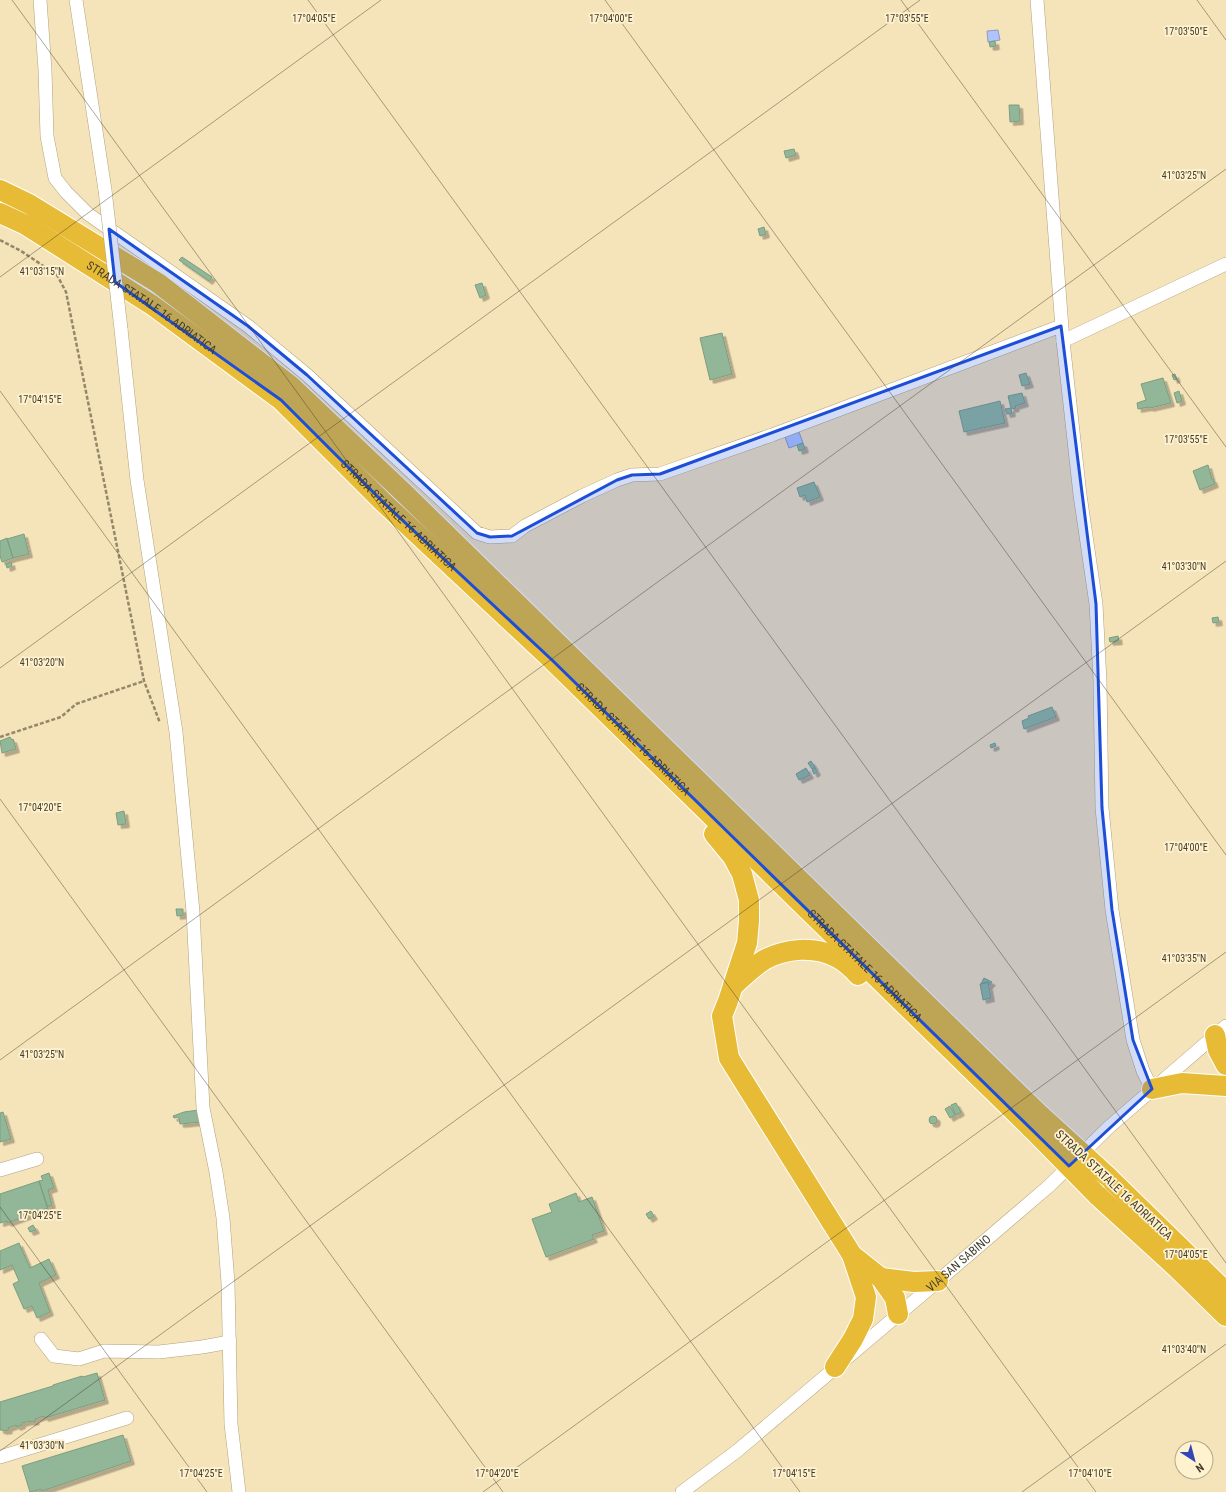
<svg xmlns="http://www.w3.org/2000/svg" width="1226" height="1492" viewBox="0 0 1226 1492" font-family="'Roboto Condensed',sans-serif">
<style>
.water{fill:#afc4fe;stroke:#8f9bbf}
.building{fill:#92b698;stroke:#7a9e80;filter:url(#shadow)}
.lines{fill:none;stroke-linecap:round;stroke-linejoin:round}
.minor-casing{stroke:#b2a279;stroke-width:14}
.highway-casing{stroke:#fff;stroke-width:22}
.path{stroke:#94886b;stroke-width:2.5;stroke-dasharray:4 2;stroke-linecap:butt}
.minor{stroke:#fff;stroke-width:13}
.highway{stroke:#e7bb35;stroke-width:20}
.minor-bridge-casing{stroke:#b2a279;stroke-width:14;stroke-linecap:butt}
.highway-bridge-casing{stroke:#fff;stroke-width:22;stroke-linecap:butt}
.minor-bridge{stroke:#fff;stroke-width:13}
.highway-bridge{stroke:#e7bb35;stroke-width:20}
.marked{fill:#1d4ed8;fill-opacity:0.2;stroke:#1d4ed8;stroke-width:3;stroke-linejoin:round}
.ticks{fill:none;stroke:#433c2b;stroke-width:1;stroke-opacity:0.45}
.labels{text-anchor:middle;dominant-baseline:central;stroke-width:3.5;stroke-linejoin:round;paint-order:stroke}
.street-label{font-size:12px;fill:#433c2b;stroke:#fff2cf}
.ticks-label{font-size:10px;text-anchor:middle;fill:#433c2b;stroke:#fff2cf;stroke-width:3.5;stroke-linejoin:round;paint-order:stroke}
</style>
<defs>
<filter id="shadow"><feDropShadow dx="3.5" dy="3.5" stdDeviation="0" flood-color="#0004"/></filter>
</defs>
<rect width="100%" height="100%" fill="#f5e4b9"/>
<path class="water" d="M 998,30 L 1000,40 L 988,42 L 987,31 Z
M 799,432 L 803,443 L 789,448 L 785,437 Z"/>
<path class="building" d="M 995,41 L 996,46 L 990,47 L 989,42 Z
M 1009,105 L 1019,105 L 1020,121 L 1010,122 Z
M 794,149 L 796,155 L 786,158 L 784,151 Z
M 764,227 L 766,234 L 760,236 L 758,229 Z
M 182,257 L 212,277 L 209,281 L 179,260 Z
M 482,283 L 486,295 L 480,298 L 475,285 Z
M 722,333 L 732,374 L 710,380 L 700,338 Z
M 1026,373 L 1030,384 L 1022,386 L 1019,375 Z
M 1175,374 L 1177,379 L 1174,380 L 1172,375 Z
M 1163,378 L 1171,403 L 1150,408 L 1149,407 L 1138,409 L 1137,403 L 1146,400 L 1141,384 Z
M 1179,391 L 1182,401 L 1177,403 L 1174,393 Z
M 1022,393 L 1025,403 L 1015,406 L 1016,408 L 1011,409 L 1012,413 L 1007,414 L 1005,409 L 1011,408 L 1008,396 Z
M 1000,401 L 1005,423 L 964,432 L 959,411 Z
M 803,443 L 805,449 L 799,451 L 797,445 Z
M 1208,465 L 1212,479 L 1213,479 L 1215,484 L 1200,490 L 1193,471 Z
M 814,482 L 820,497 L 807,502 L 805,495 L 800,497 L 797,488 Z
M 24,534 L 29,554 L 13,558 L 7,539 Z
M 7,538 L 13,558 L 2,562 L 0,556 L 0,541 Z
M 11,562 L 12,566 L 7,568 L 6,564 Z
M 1218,617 L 1219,622 L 1213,623 L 1212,618 Z
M 1118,636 L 1119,641 L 1110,642 L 1109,638 Z
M 1052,707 L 1056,717 L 1024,729 L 1022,721 L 1029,718 L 1028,716 Z
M 10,737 L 12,740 L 13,739 L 16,749 L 2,753 L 0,741 Z
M 995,743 L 996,746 L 991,748 L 990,745 Z
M 811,761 L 815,767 L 812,769 L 808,763 Z
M 806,768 L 810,775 L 799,780 L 796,774 Z
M 815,768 L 817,772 L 814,774 L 812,770 Z
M 124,811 L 126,824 L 118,825 L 116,813 Z
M 176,909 L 183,909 L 183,915 L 177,916 Z
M 984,978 L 992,982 L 989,985 L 988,982 L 981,984 Z
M 988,982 L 991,998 L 983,1000 L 980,984 Z
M 956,1103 L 961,1112 L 956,1115 L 951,1105 Z
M 950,1106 L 955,1115 L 950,1118 L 945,1109 Z
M 199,1110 L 200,1122 L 180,1124 L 179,1118 L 178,1117 L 174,1118 L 173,1116 L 184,1112 Z
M 3,1112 L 11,1139 L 0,1142 L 0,1113 Z
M929 1120a4 4 0 1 1 8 0a4 4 0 1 1-8 0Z
M 49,1173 L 54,1188 L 48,1190 L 52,1205 L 47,1207 L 39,1181 L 43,1180 L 41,1176 Z
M 39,1181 L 48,1208 L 8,1223 L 7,1221 L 0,1223 L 0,1194 Z
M 576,1193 L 579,1202 L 592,1197 L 604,1231 L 592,1235 L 594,1239 L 546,1257 L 532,1219 L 552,1212 L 549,1204 Z
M 651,1211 L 654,1216 L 649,1219 L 646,1214 Z
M 33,1225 L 36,1230 L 30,1232 L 28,1228 Z
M 19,1243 L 30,1268 L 49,1259 L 56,1275 L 39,1283 L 50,1312 L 37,1318 L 32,1306 L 24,1309 L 13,1284 L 19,1281 L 12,1265 L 0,1270 L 0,1251 Z
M 97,1373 L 105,1400 L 45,1418 L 44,1416 L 35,1419 L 36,1421 L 31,1422 L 30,1421 L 22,1423 L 22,1425 L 17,1427 L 16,1425 L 8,1428 L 9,1430 L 3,1431 L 2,1430 L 0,1430 L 0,1402 L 53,1386 L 53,1385 L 82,1376 L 83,1377 Z
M 123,1435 L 131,1461 L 42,1491 L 41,1489 L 30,1492 L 22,1466 Z"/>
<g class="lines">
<defs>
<g id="minor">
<path d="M 40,0 L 45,70 L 47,136 L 55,178 L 66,192 L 88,214 L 248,326 L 307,375 L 477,533 L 490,537 L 512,536 L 525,526 L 582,496 L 617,480 L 632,475 L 660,474 L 772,435 L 1061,326"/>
<path d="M 76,0 L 105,190"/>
<path d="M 1037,0 L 1063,341 L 1080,495 L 1096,604 L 1100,681 L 1102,808 L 1112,910 L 1133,1040 L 1143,1071 L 1152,1089"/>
<path d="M 121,329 L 137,480 L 176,732 L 193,912 L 203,1108 L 216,1172 L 223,1218 L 228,1283 L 231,1424 L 239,1492"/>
<path d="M 1063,341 L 1226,264"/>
<path d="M 0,1170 L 37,1159"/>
<path d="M 41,1339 L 54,1356 L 79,1359 L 104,1351 L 159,1352 L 202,1347 L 230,1342"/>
<path d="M 0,1457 L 127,1418"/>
<path id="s1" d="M 682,1492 L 737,1451 L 938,1281 L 1049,1186 L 1109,1127 L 1226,1026"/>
</g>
<g id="highway">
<path d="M 0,190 L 29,204 L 158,283 L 291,386 L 404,493 L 1038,1113"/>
<path id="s2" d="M 0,213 L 26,225 L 152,305 L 281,400 L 384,503 L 552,660 L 1032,1129"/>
<path d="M 714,834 L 733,857 L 742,874 L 749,900 L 749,921 L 747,943 L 728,1001 L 722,1016 L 729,1058 L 852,1255 L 866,1297 L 863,1319 L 853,1339 L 835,1367"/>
<path d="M 733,986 C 743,977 753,967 764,960 C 786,948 814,946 836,957 C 844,961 852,968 858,975"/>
<path d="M 1215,1035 L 1218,1050 L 1226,1065"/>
<path d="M 1152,1089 L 1182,1083 L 1226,1086"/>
<path d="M 1106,1175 L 1226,1292"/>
<path d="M 1097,1195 L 1177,1268 L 1226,1316"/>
<path d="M 852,1255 L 881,1278 L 895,1298 L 898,1314"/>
<path d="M 881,1278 L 914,1282 L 938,1281"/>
</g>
</defs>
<use href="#minor" class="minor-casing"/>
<use href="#highway" class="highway-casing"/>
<path class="path" d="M 0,240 L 21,251 L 57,275 L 66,292 L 144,681 L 160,723
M 0,737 L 61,717 L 76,704 L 144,681"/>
<use href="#minor" class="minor"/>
<use href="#highway" class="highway"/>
<defs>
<path id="minor-bridge" d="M 105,190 L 121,329"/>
<path id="highway-bridge" d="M 1038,1113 L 1106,1175
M 1032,1129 L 1097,1195"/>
</defs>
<use href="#minor-bridge" class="minor-bridge-casing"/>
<use href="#highway-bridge" class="highway-bridge-casing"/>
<use href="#minor-bridge" class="minor-bridge"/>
<use href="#highway-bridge" class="highway-bridge"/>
</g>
<path class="marked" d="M 109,229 L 248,326 L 307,375 L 477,533 L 490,537 L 512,536 L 617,480 L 632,475 L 660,474 L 1061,326 L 1096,604 L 1102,808 L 1112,910 L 1133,1040 L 1152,1089 L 1069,1166 L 552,660 L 384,503 L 281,400 L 115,282 Z"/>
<path class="ticks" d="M 12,0 L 1096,1492M 308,0 L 1226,1263M 605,0 L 1226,855M 901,0 L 1226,447M 1197,0 L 1226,40M 0,277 L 381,0M 0,391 L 800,1492M 0,668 L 920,0M 0,799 L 503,1492M 0,1060 L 1226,169M 0,1207 L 207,1492M 0,1451 L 1226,561M 483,1492 L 1226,952M 1022,1492 L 1226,1344"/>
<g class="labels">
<g class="street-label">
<text stroke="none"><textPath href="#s2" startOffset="179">STRADA STATALE 16 ADRIATICA</textPath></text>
<text stroke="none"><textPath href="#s2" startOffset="503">STRADA STATALE 16 ADRIATICA</textPath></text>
<text stroke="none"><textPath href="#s2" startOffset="827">STRADA STATALE 16 ADRIATICA</textPath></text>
<text stroke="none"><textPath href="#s2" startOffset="1151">STRADA STATALE 16 ADRIATICA</textPath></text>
<text transform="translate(1114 1185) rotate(43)">STRADA STATALE 16 ADRIATICA</text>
<text stroke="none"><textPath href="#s1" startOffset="359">VIA SAN SABINO</textPath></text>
</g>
</g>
<g class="ticks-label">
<text x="314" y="22">17°04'05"E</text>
<text x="611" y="22">17°04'00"E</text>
<text x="907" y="22">17°03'55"E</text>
<text x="1186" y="35">17°03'50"E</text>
<text x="1184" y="179">41°03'25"N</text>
<text x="42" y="275">41°03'15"N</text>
<text x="40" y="403">17°04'15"E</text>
<text x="1186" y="443">17°03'55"E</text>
<text x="1184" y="570">41°03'30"N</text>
<text x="42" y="666">41°03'20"N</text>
<text x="40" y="811">17°04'20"E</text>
<text x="1186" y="851">17°04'00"E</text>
<text x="1184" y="962">41°03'35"N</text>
<text x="42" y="1058">41°03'25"N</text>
<text x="40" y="1219">17°04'25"E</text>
<text x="1186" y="1258">17°04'05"E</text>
<text x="1184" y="1353">41°03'40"N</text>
<text x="42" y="1449">41°03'30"N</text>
<text x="201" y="1477">17°04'25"E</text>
<text x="497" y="1477">17°04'20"E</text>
<text x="794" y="1477">17°04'15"E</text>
<text x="1090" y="1477">17°04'10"E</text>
</g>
<g transform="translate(1194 1460) rotate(144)"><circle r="19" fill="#fff2cf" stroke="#b4a98d"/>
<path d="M0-3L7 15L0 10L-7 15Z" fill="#3146b8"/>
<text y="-6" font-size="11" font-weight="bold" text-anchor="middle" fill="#433c2b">N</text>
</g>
</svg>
